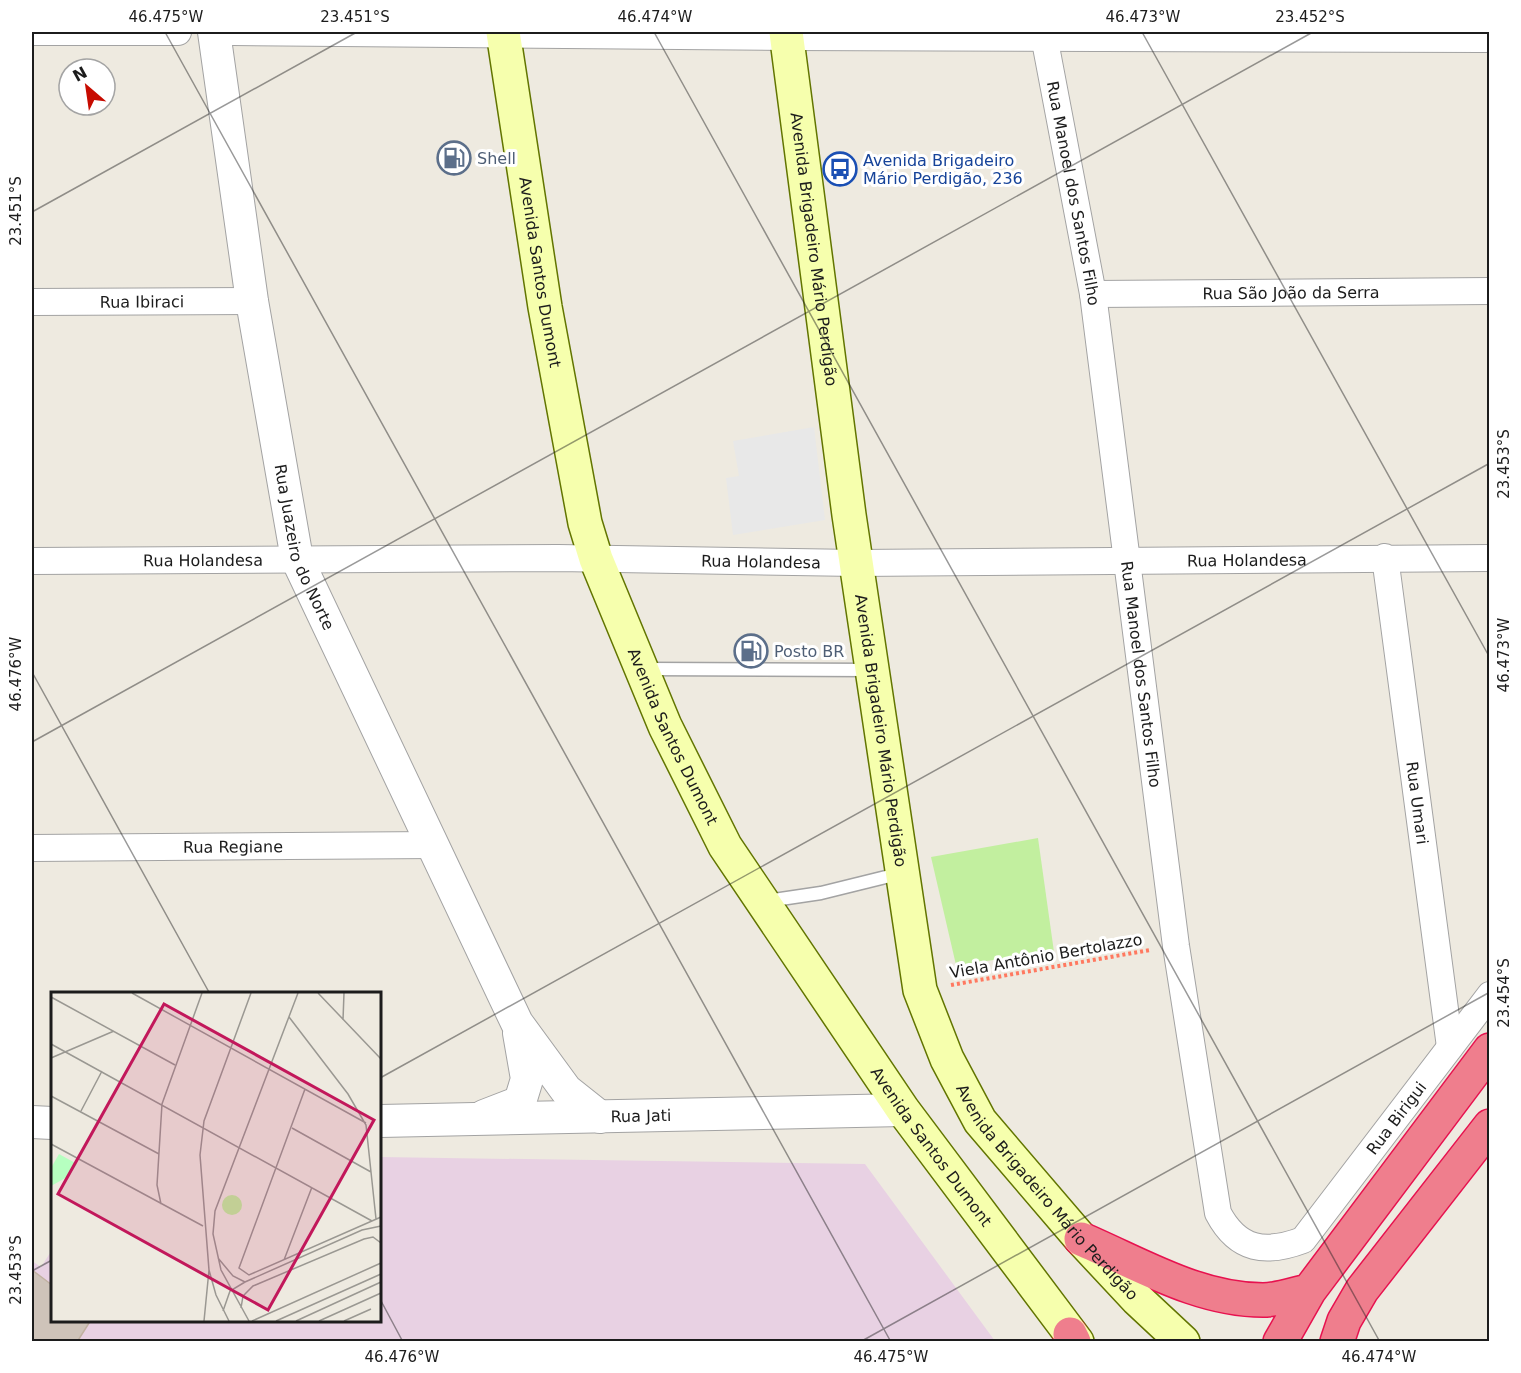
<svg xmlns="http://www.w3.org/2000/svg" width="1521" height="1373" viewBox="0 0 1521 1373" font-family="'DejaVu Sans',sans-serif">
<style>
.industrial{fill:#e8d1e3}
.grass{fill:#c2ef9f}
.parking{fill:#e8e8e8}
.building{fill:#cec3b9;stroke:#c1b1a1;stroke-width:1.5}
.lines{fill:none;stroke-linecap:round;stroke-linejoin:round}
.service-casing{stroke:#a3a3a3;stroke-width:15}
.minor-casing{stroke:#a3a3a3;stroke-width:28}
.tertiary-casing{stroke:#a3a3a3;stroke-width:34}
.secondary-casing{stroke:#627500;stroke-width:36}
.motorway-casing{stroke:#e7124f;stroke-width:36}
.path{stroke:#ff7960;stroke-width:4;stroke-dasharray:3 3;stroke-linecap:butt}
.service{stroke:#fff;stroke-width:12}
.minor{stroke:#fff;stroke-width:26}
.tertiary{stroke:#fff;stroke-width:32}
.secondary{stroke:#f6ffad;stroke-width:33}
.motorway{stroke:#ef7e8d;stroke-width:33}
.ticks{fill:none;stroke:#1c1c1c;stroke-width:1.5;stroke-opacity:0.45}
.labels{text-anchor:middle;dominant-baseline:central;stroke-width:6;stroke-linejoin:round;paint-order:stroke}
.service-label{font-size:16px;fill:#4e5e75;stroke:#fff;text-anchor:start}
.transit-label{font-size:16px;fill:#164399;stroke:#fff;text-anchor:start}
.street-label{font-size:16px;fill:#1c1c1c;stroke:#fff}
.inset-road{fill:none;stroke:#9a9892;stroke-width:1.5}
.view{fill:#c2185b;fill-opacity:0.15;stroke:#c2185b;stroke-width:3}
.inset-edge{fill:none;stroke:#1c1c1c;stroke-width:3}
.neatline{fill:none;stroke:#1c1c1c;stroke-width:2}
.ticks-label{font-size:15px;text-anchor:middle;fill:#1c1c1c}
</style>
<rect width="100%" height="100%" fill="#eeeae0"/>
<path class="industrial" d="M 380,1157 L 865,1164 L 995,1341 L 32,1342 L 32,1261 L 41,1267 L 52,1250 L 52,1320 L 380,1320 Z"/>
<path class="grass" d="M 1038,838 L 1054,952 L 956,965 L 931,857 Z"/>
<path class="parking" d="M 814,427 L 825,520 L 733,535 L 726,478 L 739,476 L 733,441 Z"/>
<path class="building" d="M 32,1270 L 52,1285 L 52,1320 L 91,1320 L 77,1342 L 32,1342 Z"/>
<g class="lines">
<defs>
<path id="service" d="M 645,669 L 870,670
M 767,901 L 821,893 L 902,873"/>
<g id="minor">
<path d="M 32,32 L 178,32"/>
<path d="M 232,32 L 787,37 L 1486,39"/>
<path id="s1" d="M 1044,36 L 1093,294 L 1176,946 L 1218,1213 C 1238,1251 1266,1254 1303,1240 L 1490,995"/>
<path id="s2" d="M 1093,294 L 1490,291"/>
<path id="s3" d="M 32,302 L 252,301"/>
<path id="s4" d="M 1385,557 L 1450,1047"/>
<path id="s5" d="M 32,561 L 558,558 L 856,563 L 1490,558"/>
<path id="s6" d="M 32,848 L 435,845"/>
</g>
<g id="tertiary">
<path id="s7" d="M 214,32 L 252,301 L 297,559 L 517,1023 L 566,1090 L 600,1117"/>
<path d="M 484,1116 L 520,1102 L 527,1079 L 519,1033"/>
<path id="s8" d="M 380,1121 L 903,1110"/>
<path d="M 32,1122 L 52,1123"/>
</g>
<g id="secondary">
<path id="s9" d="M 503,32 L 545,307 L 585,523 L 596,559 L 665,726 L 725,846 L 903,1110 L 1077,1342"/>
<path id="s10" d="M 786,32 L 849,515 L 920,990 L 947,1059 L 980,1121 L 1081,1239 L 1137,1299 L 1183,1342"/>
</g>
<path id="motorway" d="M 1081,1239 C 1140,1264 1198,1300 1263,1300 C 1278,1300 1294,1294 1309,1291
M 1070,1334 L 1074,1342
M 1280,1342 L 1309,1291 L 1490,1050
M 1337,1342 L 1344,1321 L 1362,1290 L 1490,1126"/>
</defs>
<use href="#service" class="service-casing"/>
<use href="#minor" class="minor-casing"/>
<use href="#tertiary" class="tertiary-casing"/>
<use href="#secondary" class="secondary-casing"/>
<use href="#motorway" class="motorway-casing"/>
<path class="path" d="M 951,985 L 1150,950"/>
<use href="#service" class="service"/>
<use href="#minor" class="minor"/>
<use href="#tertiary" class="tertiary"/>
<use href="#secondary" class="secondary"/>
<use href="#motorway" class="motorway"/>
</g>
<path class="ticks" d="M 165,32 L 891,1342M 654,32 L 1380,1342M 1142,32 L 1490,658M 32,212 L 357,32M 32,672 L 210,994M 32,742 L 1313,32M 380,1078 L 1490,463M 32,1271 L 52,1260M 380,1299 L 403,1342M 860,1342 L 1490,992"/>
<defs>
<symbol id="fuel-ring" viewBox="-11 -11 22 22"><circle r="9.5" fill="#fff" stroke="#5c6f8a" stroke-width="1.5"/><path d="M-5.5-6h7V0h2V4h1.3V-2.5L3-4.5l.8-.8L6-3V5H2.5V1h-1V6h-7ZM-4.2-4.7v3.2H.2V-4.7Z" fill="#5c6f8a"/></symbol>
<symbol id="bus-ring" viewBox="-11 -11 22 22"><circle r="9.5" fill="#fff" stroke="#1a4fb4" stroke-width="1.5"/><path d="M-5-6H5V4H4V6H2V4H-2V6H-4V4H-5ZM-3.5-4V0h7V-4ZM-3.5 1.2v1.5H-2V1.2ZM2 1.2v1.5H3.5V1.2Z" fill="#1a4fb4"/></symbol>
</defs>
<g fill-rule="evenodd">
<use href="#fuel-ring" x="435" y="139" width="38" height="38"/>
<use href="#bus-ring" x="821" y="150" width="38" height="38"/>
<use href="#fuel-ring" x="732" y="632" width="38" height="38"/>
</g>
<g class="labels">
<g class="service-label">
<text x="477" y="158">Shell</text>
<text x="774" y="651">Posto BR</text>
</g>
<g class="transit-label">
<text x="863" y="160">Avenida Brigadeiro<tspan x="863" dy="18">Mário Perdigão, 236</tspan></text>
</g>
<g class="street-label">
<text stroke="none"><textPath href="#s1" startOffset="160">Rua Manoel dos Santos Filho</textPath></text>
<text stroke="none"><textPath href="#s10" startOffset="219">Avenida Brigadeiro Mário Perdigão</textPath></text>
<text stroke="none"><textPath href="#s9" startOffset="243">Avenida Santos Dumont</textPath></text>
<text stroke="none"><textPath href="#s2" startOffset="198">Rua São João da Serra</textPath></text>
<text stroke="none"><textPath href="#s3" startOffset="110">Rua Ibiraci</textPath></text>
<text stroke="none"><textPath href="#s7" startOffset="524">Rua Juazeiro do Norte</textPath></text>
<text stroke="none"><textPath href="#s5" startOffset="1215">Rua Holandesa</textPath></text>
<text stroke="none"><textPath href="#s5" startOffset="171">Rua Holandesa</textPath></text>
<text stroke="none"><textPath href="#s5" startOffset="729">Rua Holandesa</textPath></text>
<text stroke="none"><textPath href="#s1" startOffset="646">Rua Manoel dos Santos Filho</textPath></text>
<text stroke="none"><textPath href="#s10" startOffset="705">Avenida Brigadeiro Mário Perdigão</textPath></text>
<text stroke="none"><textPath href="#s9" startOffset="729">Avenida Santos Dumont</textPath></text>
<text stroke="none"><textPath href="#s4" startOffset="248">Rua Umari</textPath></text>
<text stroke="none"><textPath href="#s6" startOffset="201">Rua Regiane</textPath></text>
<text transform="translate(1046 956) rotate(-10)">Viela Antônio Bertolazzo</text>
<text stroke="none"><textPath href="#s8" startOffset="261">Rua Jati</textPath></text>
<text stroke="none"><textPath href="#s1" startOffset="1444">Rua Birigui</textPath></text>
<text stroke="none"><textPath href="#s9" startOffset="1215">Avenida Santos Dumont</textPath></text>
<text stroke="none"><textPath href="#s10" startOffset="1209">Avenida Brigadeiro Mário Perdigão</textPath></text>
</g>
</g>
<g transform="translate(51 992)">
<rect width="330" height="330" fill="#eeeae0"/>
<path d="M171 213a10 10 0 1 1 20 0a10 10 0 1 1-20 0Z" fill="#c2ef9f"/>
<path d="M 8,162 L 26,172 L 18,184 L 0,194 L 0,176 Z" fill="#b6ffc0"/>
<path class="inset-road" d="M 81,1 L 315,131M 267,1 L 330,67M 0,5 L 124,73M 238,25 L 297,102 L 315,133 L 325,227M 292,28 L 293,1M 0,52 L 321,229M 0,66 L 63,39M 254,97 L 188,276 L 198,283 L 330,225M 0,104 L 108,162M 30,119 L 51,79M 241,136 L 320,180M 0,152 L 152,234M 110,212 L 106,193 L 111,112 L 151,1M 167,266 L 182,284 L 194,290M 233,268 L 261,195M 190,316 L 192,304 L 202,294 L 313,247 L 322,245 L 330,251M 172,319 L 179,299 L 194,290 L 311,238 L 330,234M 153,329 L 158,278M 178,329 L 165,303 L 158,278 L 149,163 L 153,129 L 200,1M 198,329 L 170,278 L 162,242 L 164,219 L 247,1M 201,329 L 330,271M 225,329 L 330,282M 245,329 L 330,290M 268,329 L 330,301M 293,329 L 320,317"/>
<path class="view" d="M 113,12 L 323,128 L 217,318 L 7,202 Z"/>
<rect width="330" height="330" class="inset-edge"/>
</g>
<rect width="1521" height="1373" fill="none" stroke="#ffffff" stroke-width="66"/>
<g transform="translate(87 87) rotate(331)"><circle r="28" fill="#ffffff" stroke="#a4a4a4" stroke-width="1.5"/>
<path d="M0-4.5L10 22L0 15L-10 22Z" fill="#c70b00"/>
<text y="-9" font-size="16" font-weight="bold" text-anchor="middle" fill="#1c1c1c">N</text>
</g>
<rect x="33" y="33" width="1455" height="1307" class="neatline"/>
<g class="ticks-label">
<text x="166" y="22">46.475°W</text>
<text x="355" y="22">23.451°S</text>
<text x="655" y="22">46.474°W</text>
<text x="1143" y="22">46.473°W</text>
<text x="1310" y="22">23.452°S</text>
<text transform="translate(16 211) rotate(-90)" y="5">23.451°S</text>
<text transform="translate(1504 464) rotate(-90)" y="5">23.453°S</text>
<text transform="translate(1504 655) rotate(-90)" y="5">46.473°W</text>
<text transform="translate(16 674) rotate(-90)" y="5">46.476°W</text>
<text transform="translate(1504 993) rotate(-90)" y="5">23.454°S</text>
<text transform="translate(16 1270) rotate(-90)" y="5">23.453°S</text>
<text x="402" y="1362">46.476°W</text>
<text x="891" y="1362">46.475°W</text>
<text x="1379" y="1362">46.474°W</text>
</g>
</svg>
